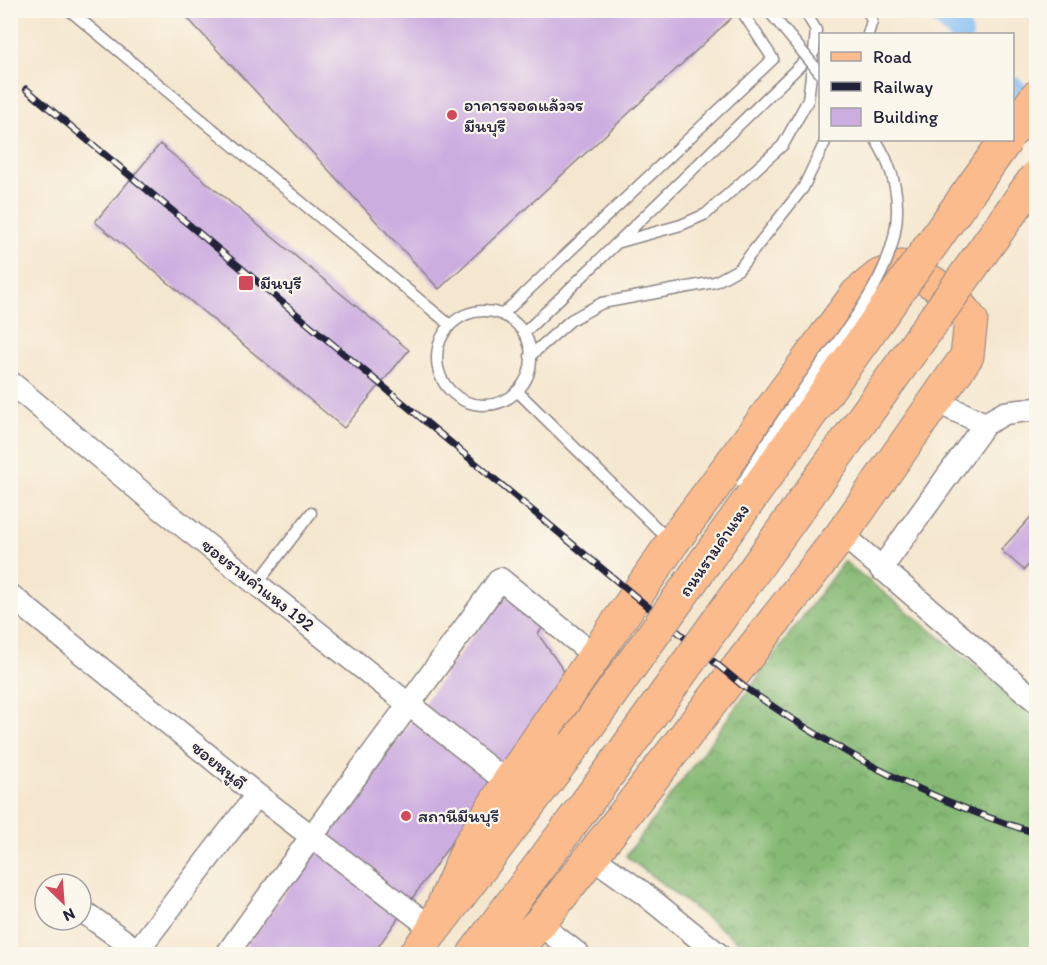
<svg xmlns="http://www.w3.org/2000/svg" width="1047" height="965" viewBox="0 0 1047 965" font-family="Itim,'Playpen Sans Thai',sans-serif">
<style>
.forest{fill:url(#forest-crowns);stroke:#546e58;stroke-width:1.5}
.lines{fill:none;stroke-linecap:round;stroke-linejoin:round}
.canal{stroke:#81bcf3;stroke-width:24}
.building{fill:#ccade0}
.service-casing{stroke:#8c8485;stroke-width:13}
.minor-casing{stroke:#8c8485;stroke-width:25}
.primary-casing{stroke:#8c8485;stroke-width:35}
.service{stroke:#fff;stroke-width:10}
.minor{stroke:#fff;stroke-width:22}
.primary{stroke:#fbbb8c;stroke-width:33}
.rail-casing{stroke:#22223b;stroke-width:7}
.rail{stroke:#fbf7ec;stroke-width:4.5;stroke-dasharray:14;stroke-linecap:butt}
.service-bridge-casing{stroke:#8c8485;stroke-width:13;stroke-linecap:butt}
.primary-bridge-casing{stroke:#8c8485;stroke-width:35;stroke-linecap:butt}
.service-bridge{stroke:#fff;stroke-width:10}
.primary-bridge{stroke:#fbbb8c;stroke-width:33}
.poi-dot{fill:#d1495b;stroke:#fbf7ec;stroke-width:2}
.labels{text-anchor:middle;dominant-baseline:central;stroke-width:4.5;stroke-linejoin:round;paint-order:stroke}
.poi-label{font-size:18px;fill:#22223b;stroke:#fbf7ec;text-anchor:start}
.street-label{font-size:18px;fill:#22223b;stroke:#fbf7ec}
</style>
<defs>
<pattern id="forest-crowns" width="20" height="18" patternUnits="userSpaceOnUse" patternTransform="scale(1.5)"><rect width="20" height="18" fill="#86b974"/><path d="M2 6a3 3 0 1 1 6 0M12 15a3 3 0 1 1 6 0" fill="none" stroke="#6d9660"/></pattern>
</defs>
<rect width="100%" height="100%" fill="#fbf7ec"/>
<filter id="ink" filterUnits="userSpaceOnUse"><feTurbulence type="fractalNoise" baseFrequency=".0167" numOctaves="2"/><feDisplacementMap in="SourceGraphic" scale="12" xChannelSelector="R" yChannelSelector="G"/><feConvolveMatrix kernelMatrix="1 2 1 2 8 2 1 2 1" color-interpolation-filters="sRGB"/></filter>
<filter id="wash" filterUnits="userSpaceOnUse"><feTurbulence type="fractalNoise" baseFrequency=".008" numOctaves="4" result="noise"/><feDisplacementMap in="SourceGraphic" scale="24" xChannelSelector="R" yChannelSelector="G"/><feGaussianBlur stdDeviation="1.35" result="paint"/><feColorMatrix in="noise" values="0 0 0 0 0 0 0 0 0 0 0 0 0 0 0 0 0 1.4 0 .05"/><feComposite in="paint" operator="in"/></filter>
<g filter="url(#wash)">
<rect width="100%" height="100%" fill="#f5e7cf"/>
<path class="forest" d="M 844,561 L 1036,714 L 1036,954 L 754,954 L 626,856 Z"/>
<g class="lines">
<path class="canal" d="M 938,10 L 961,34
M 1012,88 L 1036,113"/>
</g>
<g id="blocks">
<path class="building" d="M 180,10 L 740,10 L 439,289 Z
M 160,144 L 409,350 L 344,428 L 95,222 Z
M 1036,511 L 1036,556 L 1024,570 L 1001,550 Z
M 504,594 L 544,625 L 538,634 L 568,677 L 373,954 L 240,954 Z"/>
</g>
</g>
<g filter="url(#ink)">
<use href="#blocks" fill-opacity="0" stroke="#8c8485" stroke-width="1.5"/>
<g class="lines">
<defs>
<path id="service" d="M 69,10 L 450,325
M 868,10 L 872,21 L 868,34
M 620,242 L 681,225 L 706,214 L 783,145 L 808,100 L 813,59
M437 358a47 47 0 1 1 94 0a47 47 0 1 1-94 0Z
M 503,314 L 773,59 L 741,10
M 524,333 L 814,52 L 816,30 L 804,10
M 530,356 L 571,320 L 602,303 L 715,282 L 739,269 L 803,188 L 826,140
M 517,391 L 670,541
M 257,584 L 311,513"/>
<path id="minor" d="M 10,382 L 158,506 L 508,783
M 935,401 L 985,424
M 842,534 L 1036,701
M 881,569 L 985,424 L 1005,413 L 1036,409
M 10,595 L 257,795 L 433,929
M 592,857 L 643,893 L 718,954
M 81,910 L 142,954
M 539,924 L 578,954
M 137,951 L 257,795
M 227,954 C 316,828 410,705 500,579 L 595,656"/>
<path id="primary" d="M 1012,131 L 1036,97
M 433,929 L 469,846 L 508,783 L 672,543 L 857,294 L 879,276 L 902,267 C 936,282 948,291 971,320 L 967,356 L 842,534 L 539,924 L 510,954
M 415,954 L 575,744
M 474,954 L 611,770"/>
</defs>
<use href="#service" class="service-casing"/>
<use href="#minor" class="minor-casing"/>
<use href="#primary" class="primary-casing"/>
<use href="#service" class="service"/>
<use href="#minor" class="minor"/>
<use href="#primary" class="primary"/>
<defs>
<path id="rail" d="M 26,89 L 743,686 C 832,749 931,802 1036,833"/>
</defs>
<use href="#rail" class="rail-casing"/>
<use href="#rail" class="rail"/>
<defs>
<path id="service-bridge" d="M 768,10 L 820,73
M 742,484 C 765,443 792,405 820,366 C 862,308 920,241 888,164 C 885,155 880,147 876,140"/>
<path id="primary-bridge" d="M 575,744 L 1006,140
M 611,770 L 1036,177"/>
</defs>
<use href="#service-bridge" class="service-bridge-casing"/>
<use href="#primary-bridge" class="primary-bridge-casing"/>
<use href="#service-bridge" class="service-bridge"/>
<use href="#primary-bridge" class="primary-bridge"/>
</g>
</g>
<g class="poi-dot">
<circle cx="452" cy="115" r="6"/>
<rect x="238" y="275" width="16" height="16" rx="3"/>
<circle cx="406" cy="816" r="6"/>
</g>
<g class="labels">
<g class="poi-label">
<text x="464" y="105">อาคารจอดแล้วจร<tspan x="464" dy="21">มีนบุรี</tspan></text>
<text x="260" y="283">มีนบุรี</text>
<text x="418" y="816">สถานีมีนบุรี</text>
</g>
<g class="street-label">
<text transform="translate(714 550) rotate(-55)">ถนนรามคำแหง</text>
<text transform="translate(258 585) rotate(38)">ซอยรามคำแหง 192</text>
<text transform="translate(219 765) rotate(39)">ซอยหนูดี</text>
</g>
</g>
<rect width="1047" height="965" fill="none" stroke="#fbf7ec" stroke-width="36"/>
<rect x="819" y="33" width="195" height="108" fill="#fbf7ec" stroke="#a4a2a5" stroke-width="1.5"/>
<rect x="831" y="52" width="30" height="9" fill="#fbbb8c" stroke="#a4a2a5" stroke-width="1.5"/>
<text x="873" y="63" font-size="18" fill="#22223b">Road</text>
<rect x="831" y="82" width="30" height="9" fill="#22223b" stroke="#a4a2a5" stroke-width="1.5"/>
<text x="873" y="93" font-size="18" fill="#22223b">Railway</text>
<rect x="831" y="108" width="30" height="18" fill="#ccade0" stroke="#a4a2a5" stroke-width="1.5"/>
<text x="873" y="123" font-size="18" fill="#22223b">Building</text>
<g transform="translate(63 902) rotate(155)"><circle r="28" fill="#fbf7ec" stroke="#a4a2a5" stroke-width="1.5"/>
<path d="M0-4.5L10 22L0 15L-10 22Z" fill="#d1495b"/>
<text y="-9" font-size="16" font-weight="bold" text-anchor="middle" fill="#22223b">N</text>
</g>
</svg>
